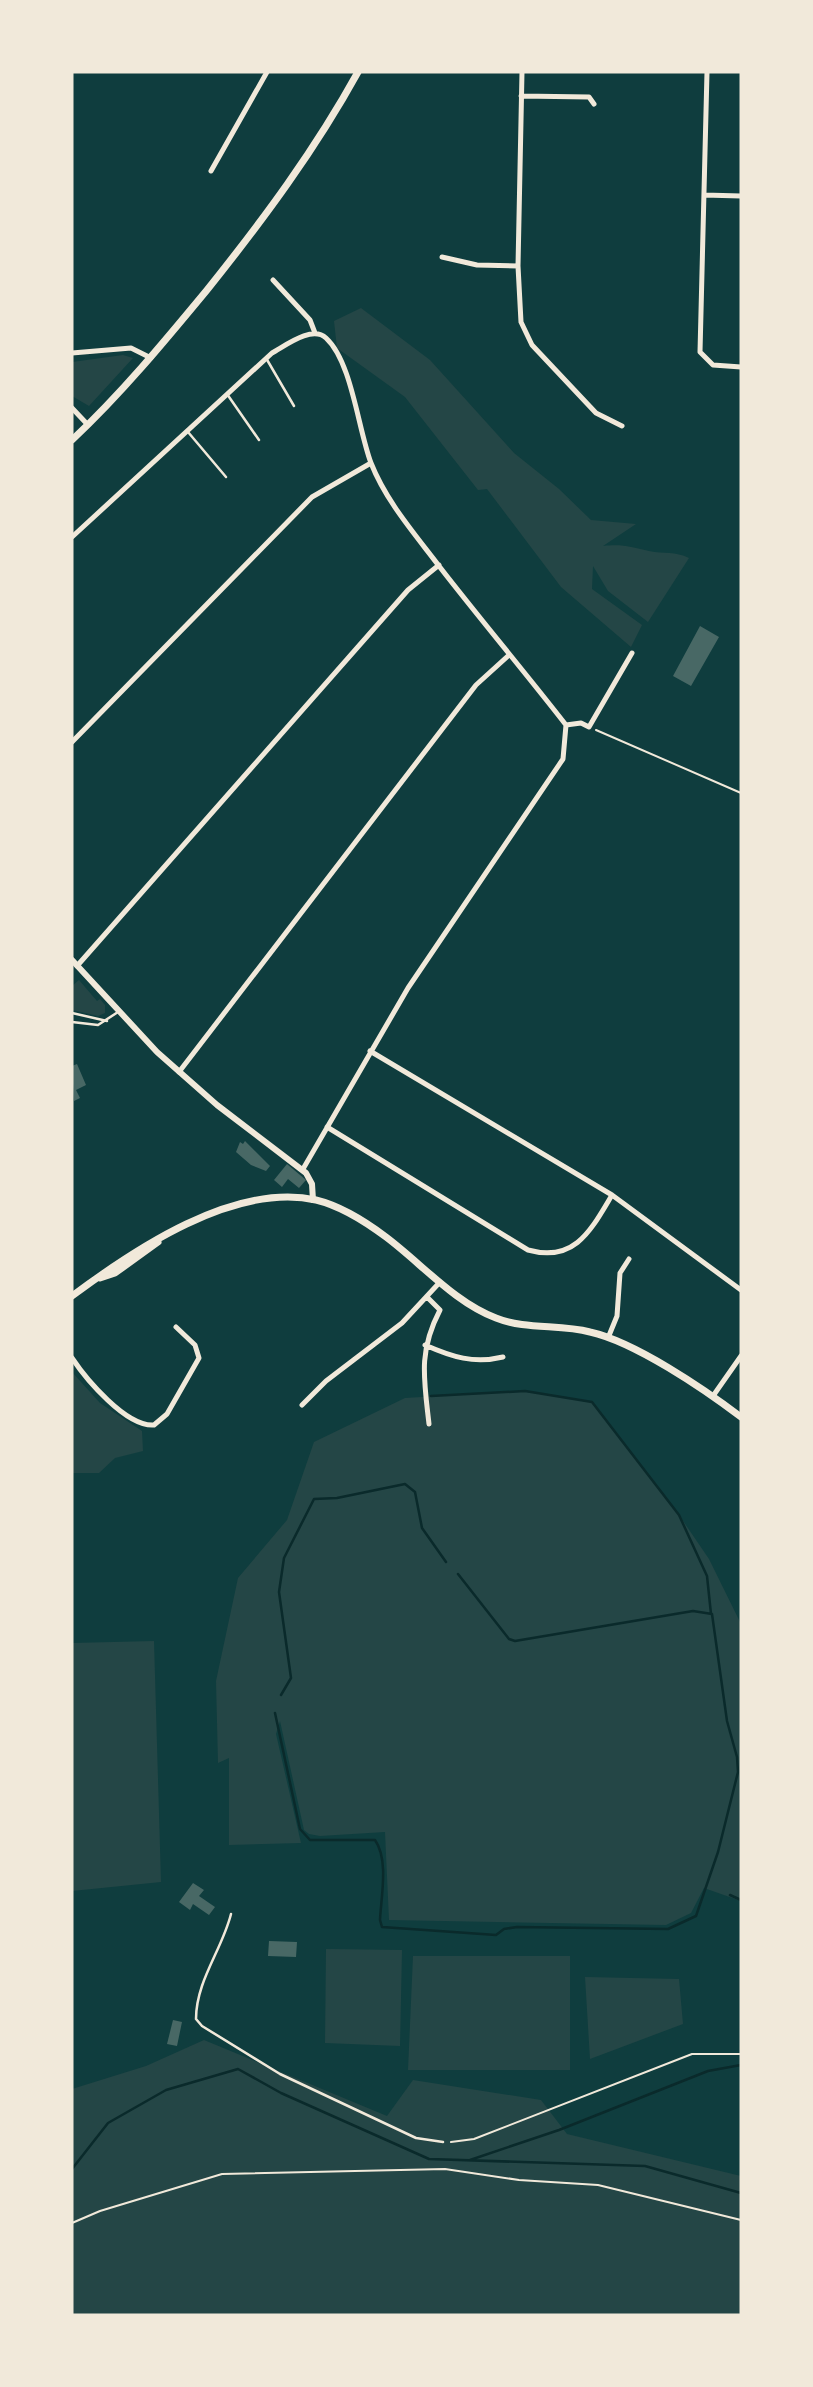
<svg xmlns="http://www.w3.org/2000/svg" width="813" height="2387" viewBox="0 0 813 2387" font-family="'DejaVu Sans',sans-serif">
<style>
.green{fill:#244646}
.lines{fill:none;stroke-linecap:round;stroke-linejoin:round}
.stream{stroke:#0a2a2b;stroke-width:2.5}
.building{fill:#486865}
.path{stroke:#f1e9da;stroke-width:2}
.service{stroke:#f1e9da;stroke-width:2.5}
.minor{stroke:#f1e9da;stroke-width:5}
.tertiary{stroke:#f1e9da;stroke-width:6}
.secondary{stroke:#f1e9da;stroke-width:7}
</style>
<rect width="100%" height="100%" fill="#0f3d3e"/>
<path class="green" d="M 361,308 L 430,360 L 514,453 L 559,489 L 591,520 L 636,524 L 603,546 C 624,544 630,547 649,551 C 664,554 675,551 689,558 L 648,622 L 608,591 L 593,566 L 592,589 L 642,625 L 631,647 L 561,587 L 487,489 L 478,490 L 405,397 L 337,348 L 334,321 Z
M 123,355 L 133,358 L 89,406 L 72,396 L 72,362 Z
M 79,980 L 97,1001 L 100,999 L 105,1005 L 105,1013 L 98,1016 L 72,1010 L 72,986 Z
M 72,1372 L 100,1403 L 142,1431 L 143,1451 L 115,1458 L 99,1473 L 72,1473 Z
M 522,1391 L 592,1402 L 679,1515 L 709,1559 L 741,1624 L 741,1901 L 704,1888 L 691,1913 L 666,1925 L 389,1920 L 385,1832 L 320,1836 L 309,1834 L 304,1830 L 280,1721 L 276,1734 L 301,1843 L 229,1845 L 229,1758 L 218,1763 L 216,1681 L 238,1578 L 287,1520 L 314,1442 L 405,1398 Z
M 154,1641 L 161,1882 L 72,1891 L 72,1643 Z
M 326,1949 L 402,1950 L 400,2046 L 325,2043 Z
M 413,1956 L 570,1956 L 570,2070 L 408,2070 Z
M 585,1977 L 679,1979 L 683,2024 L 590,2059 Z
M 204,2040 L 387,2116 L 413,2080 L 541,2100 L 567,2134 L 741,2176 L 741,2315 L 72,2315 L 72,2089 L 146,2066 Z"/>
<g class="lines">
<path class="stream" d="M 431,1396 L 525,1391 L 592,1402 L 679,1515 L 707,1576 L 711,1614
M 281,1695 L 291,1678 L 279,1592 L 284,1558 L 314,1499 L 337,1498 L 405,1484 L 415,1492 L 422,1528 L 446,1562
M 275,1713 L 300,1829 L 310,1840 L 375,1840 C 389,1860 381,1897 380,1920 L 382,1927 L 496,1935 L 504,1929 L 517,1927 L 668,1929 L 696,1916 L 718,1852 L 738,1772 L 737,1757 L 727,1721 L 712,1614 L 693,1611 L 515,1641 L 509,1639 L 458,1574
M 730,1895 L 741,1900
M 470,2160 L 559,2130 L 708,2071 L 741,2065
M 72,2169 L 108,2123 L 166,2090 L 238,2069 L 281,2093 L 429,2159 L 645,2166 L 741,2193"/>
</g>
<path class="building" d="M 700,626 L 719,637 L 691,686 L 673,676 Z
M 77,1064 L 86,1085 L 76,1090 L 80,1098 L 74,1101 L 72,1066 Z
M 245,1141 L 270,1166 L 266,1171 L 251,1165 L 236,1152 L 240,1142 L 243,1144 Z
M 287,1164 L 306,1180 L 299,1188 L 288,1179 L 282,1187 L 274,1180 Z
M 193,1883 L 204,1890 L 199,1896 L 215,1907 L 209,1915 L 193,1904 L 190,1910 L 179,1902 Z
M 269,1941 L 297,1942 L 296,1957 L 268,1956 Z
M 173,2020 L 182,2022 L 177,2046 L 167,2044 Z"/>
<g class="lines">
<path class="path" d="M 596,730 L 741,793
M 451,2142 L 474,2139 L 692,2054 L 741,2054
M 72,2223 L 100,2211 L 222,2174 L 445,2169 L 519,2180 L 598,2185 L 741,2220"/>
<path class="service" d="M 266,358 L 294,406
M 227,394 L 259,440
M 188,432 L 226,477
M 72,1013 L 107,1021
M 72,1022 L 98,1025 L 118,1012
M 231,1914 C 222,1950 196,1981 196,2019 L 202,2026 L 280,2074 L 416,2138 L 443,2142"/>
<path class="minor" d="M 522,72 L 518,266 L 521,322 L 532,345 L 596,413 L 622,426
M 707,72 L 700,352 L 713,365 L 741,367
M 521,96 L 589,97 L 594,104
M 211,171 L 267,72
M 704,195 L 741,196
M 442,257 L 477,265 L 518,266
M 273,280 L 310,320 L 315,333
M 72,353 L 131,348 L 151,358
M 72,408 L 88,425
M 72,537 L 272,353 C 285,346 312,325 326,338 C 352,362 358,429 371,463 C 386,501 414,533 439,566 C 480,619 524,671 566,725
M 72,742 L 312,497 L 371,463
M 77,966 L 408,590 L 439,565
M 370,1051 L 612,1195 L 741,1290
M 179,1072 L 476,685 L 509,655
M 327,1127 L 528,1250 C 575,1263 591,1230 612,1195
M 303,1169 L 408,988 L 563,759 L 566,725 L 581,723 L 589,727 L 632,653
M 427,1297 L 440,1310 C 418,1352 424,1379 429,1424
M 608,1338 L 617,1316 L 620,1273 L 629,1259
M 425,1345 C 452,1357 474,1364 503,1357
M 72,1358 C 86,1379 126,1427 154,1425 L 167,1414 L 199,1358 L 195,1345 L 176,1327
M 713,1396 L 741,1356
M 302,1405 L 326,1381 L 402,1323 L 440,1282"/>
<path class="tertiary" d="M 72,960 L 157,1052 L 217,1105 L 306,1173 L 312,1184 L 313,1200"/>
<path class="secondary" d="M 72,440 C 121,394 164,342 207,290 C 263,220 315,150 358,72
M 100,1278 L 115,1273 L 158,1242
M 72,1296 C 134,1250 234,1182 316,1200 C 341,1206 366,1222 386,1237 C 422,1264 454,1302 496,1318 C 526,1330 559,1324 590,1332 C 635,1342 704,1389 741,1417"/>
</g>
<rect width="813" height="2387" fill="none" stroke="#f1e9da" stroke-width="147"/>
</svg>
